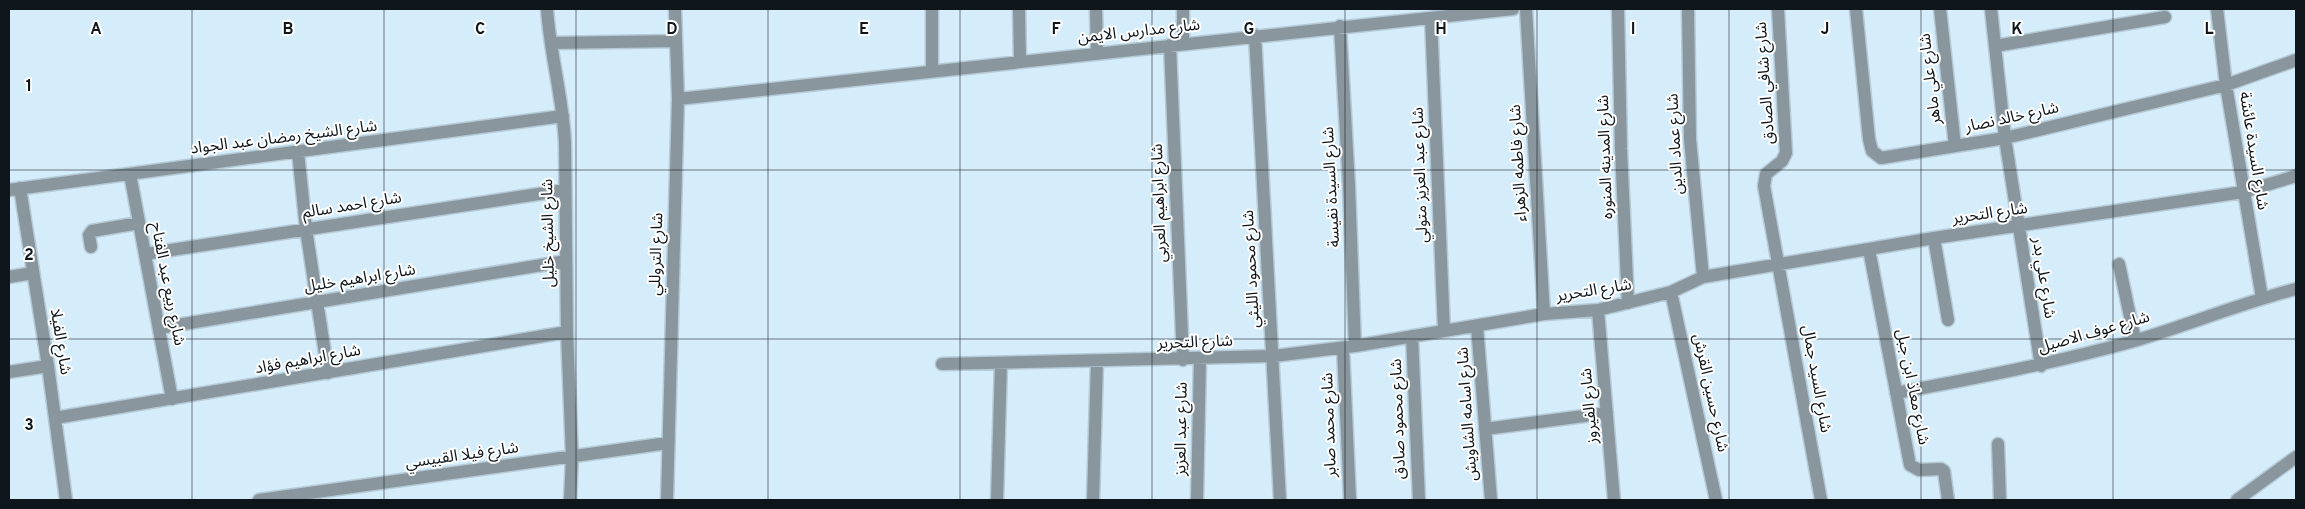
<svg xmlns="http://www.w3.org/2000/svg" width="2305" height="509" viewBox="0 0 2305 509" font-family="Overpass,'Noto Sans Arabic',sans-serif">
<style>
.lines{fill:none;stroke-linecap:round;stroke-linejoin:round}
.minor-casing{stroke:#b5cad6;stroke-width:15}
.minor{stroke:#8a969e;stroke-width:12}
.grid{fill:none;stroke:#0e161b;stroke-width:1;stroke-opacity:0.55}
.labels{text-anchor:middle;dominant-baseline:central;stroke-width:4;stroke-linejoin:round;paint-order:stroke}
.street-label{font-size:16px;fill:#0e161b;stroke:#fff}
.grid-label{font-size:16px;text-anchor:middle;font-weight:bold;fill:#0e161b;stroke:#fff;stroke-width:4;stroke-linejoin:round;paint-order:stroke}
</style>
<rect width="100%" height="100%" fill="#d5ecfa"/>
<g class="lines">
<defs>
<path id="minor" d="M 547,9 C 550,54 563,98 565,143 L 567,332 L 572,457 L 570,500
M 1019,9 L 1020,61
M 1096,9 L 1097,53
M 1183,9 L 1183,44
M 1526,9 L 1544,314
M 1618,9 L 1621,149 L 1628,303
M 1688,9 L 1690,139 L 1703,277
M 1778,9 L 1786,153 L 1782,161 L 1766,174 L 1764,186 L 1821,500
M 1856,9 L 1869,139 L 1872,151 L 1881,158 L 2005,138 L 2226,85 L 2296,60
M 1940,9 L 1955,146
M 1991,9 L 2005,138 L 2041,366
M 2217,9 L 2226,85 L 2262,298
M 1431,18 L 1444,331
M 1340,26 L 1349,186 L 1355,346
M 1255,35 L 1280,500
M 551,43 L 676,41
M 1170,45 L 1183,360
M 1995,46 L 2165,17
M 932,71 L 932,9
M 678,99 L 1513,9
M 298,152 L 306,229 L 328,373
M 130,174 L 172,399
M 20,188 L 48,366 L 66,500
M 9,190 L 563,116
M 1934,238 L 1948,320
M 91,247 L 89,235 L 92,231 L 139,223
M 1869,249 L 1910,465 L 1919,470 L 1941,469 L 1944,471 L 1948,500
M 145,254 L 565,190
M 2119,264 L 2135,340
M 9,277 L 33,273
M 1671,292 L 1716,500
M 1598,310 L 1614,500
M 1477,326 L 1491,500
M 159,328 L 566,261
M 1412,336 L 1419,500
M 1343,348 L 1350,500
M 942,364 L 1274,356 L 1355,346 L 1544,314 L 1598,310 L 1671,292 L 1703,277 L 1934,238 L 2243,192 L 2296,176
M 9,372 L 48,366
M 1896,393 C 1976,378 2055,363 2134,341 C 2188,325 2241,303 2296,289
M 55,418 L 567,332
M 1485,429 L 1607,413
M 1998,444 L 2000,500
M 259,500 L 668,443
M 667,500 L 678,99 L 675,9
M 997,500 L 1001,363
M 1093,500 L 1097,361
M 1197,500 L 1200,359
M 2237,500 L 2296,457"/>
</defs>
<use href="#minor" class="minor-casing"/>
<use href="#minor" class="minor"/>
</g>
<path class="grid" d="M 192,9 L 192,500M 384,9 L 384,500M 576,9 L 576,500M 768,9 L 768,500M 960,9 L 960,500M 1152,9 L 1152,500M 1345,9 L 1345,500M 1537,9 L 1537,500M 1729,9 L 1729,500M 1921,9 L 1921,500M 2113,9 L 2113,500M 9,170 L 2296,170M 9,339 L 2296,339"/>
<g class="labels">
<g class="street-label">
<text transform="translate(1139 32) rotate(-6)">شارع مدارس الايمن</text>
<text transform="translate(1931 79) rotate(-97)">شارع علي ماهر</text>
<text transform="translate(1766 83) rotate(-94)">شارع شافي الصادق</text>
<text transform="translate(2012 118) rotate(-12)">شارع خالد نصار</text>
<text transform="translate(284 138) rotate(-7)">شارع الشيخ رمضان عبد الجواد</text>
<text transform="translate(1676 144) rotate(-93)">شارع عماد الدين</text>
<text transform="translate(2253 151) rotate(81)">شارع السيدة عائشة</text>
<text transform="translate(1606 157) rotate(-92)">شارع المدينه المنوره</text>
<text transform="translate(1519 163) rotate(-93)">شارع فاطمه الزهراء</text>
<text transform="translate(1421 175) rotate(-92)">شارع عبد العزيز متولي</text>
<text transform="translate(1332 187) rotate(-93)">شارع السيدة نفيسة</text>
<text transform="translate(1160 203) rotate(-92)">شارع ابراهيم العربي</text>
<text transform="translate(352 206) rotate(-9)">شارع احمد سالم</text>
<text transform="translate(1990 214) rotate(-8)">شارع التحرير</text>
<text transform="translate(549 233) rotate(-91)">شارع الشيخ خليل</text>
<text transform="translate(657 254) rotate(-88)">شارع التروللي</text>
<text transform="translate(1252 269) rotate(-93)">شارع محمود الليثي</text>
<text transform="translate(2043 278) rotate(81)">شارع علي بدر</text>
<text transform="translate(360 279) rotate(-9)">شارع ابراهيم خليل</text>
<text transform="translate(167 284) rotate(79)">شارع ربيع عبد الفتاح</text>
<text transform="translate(1594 291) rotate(-9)">شارع التحرير</text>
<text transform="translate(2094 333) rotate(-16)">شارع عوف الاصيل</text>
<text transform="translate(60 342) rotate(81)">شارع الفيلا</text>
<text transform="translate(1195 343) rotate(-2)">شارع التحرير</text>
<text transform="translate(308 360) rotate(-10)">شارع ابراهيم فؤاد</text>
<text transform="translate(1816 379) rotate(80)">شارع السيد جمال</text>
<text transform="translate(1912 387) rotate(79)">شارع معاذ ابن جبل</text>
<text transform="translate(1710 393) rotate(78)">شارع حسين القرش</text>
<text transform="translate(1590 406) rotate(-95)">شارع الفيروز</text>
<text transform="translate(1468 414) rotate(-94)">شارع اسامه الشاويش</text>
<text transform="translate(1399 419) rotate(-92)">شارع محمود صادق</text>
<text transform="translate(1330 425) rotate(-92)">شارع محمد صابر</text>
<text transform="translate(1182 429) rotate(-89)">شارع عبد العزيز</text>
<text transform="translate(462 456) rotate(-8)">شارع فيلا القبيسي</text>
</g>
</g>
<g class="grid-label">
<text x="96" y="34">A</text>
<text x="288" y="34">B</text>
<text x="480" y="34">C</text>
<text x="672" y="34">D</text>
<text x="864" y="34">E</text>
<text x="1056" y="34">F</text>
<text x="1249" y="34">G</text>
<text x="1441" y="34">H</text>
<text x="1633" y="34">I</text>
<text x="1825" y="34">J</text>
<text x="2017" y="34">K</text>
<text x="2209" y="34">L</text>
<text x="29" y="91">1</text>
<text x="29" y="260">2</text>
<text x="29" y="430">3</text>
</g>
<rect width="2305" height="509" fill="none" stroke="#0e161b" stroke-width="20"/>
</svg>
